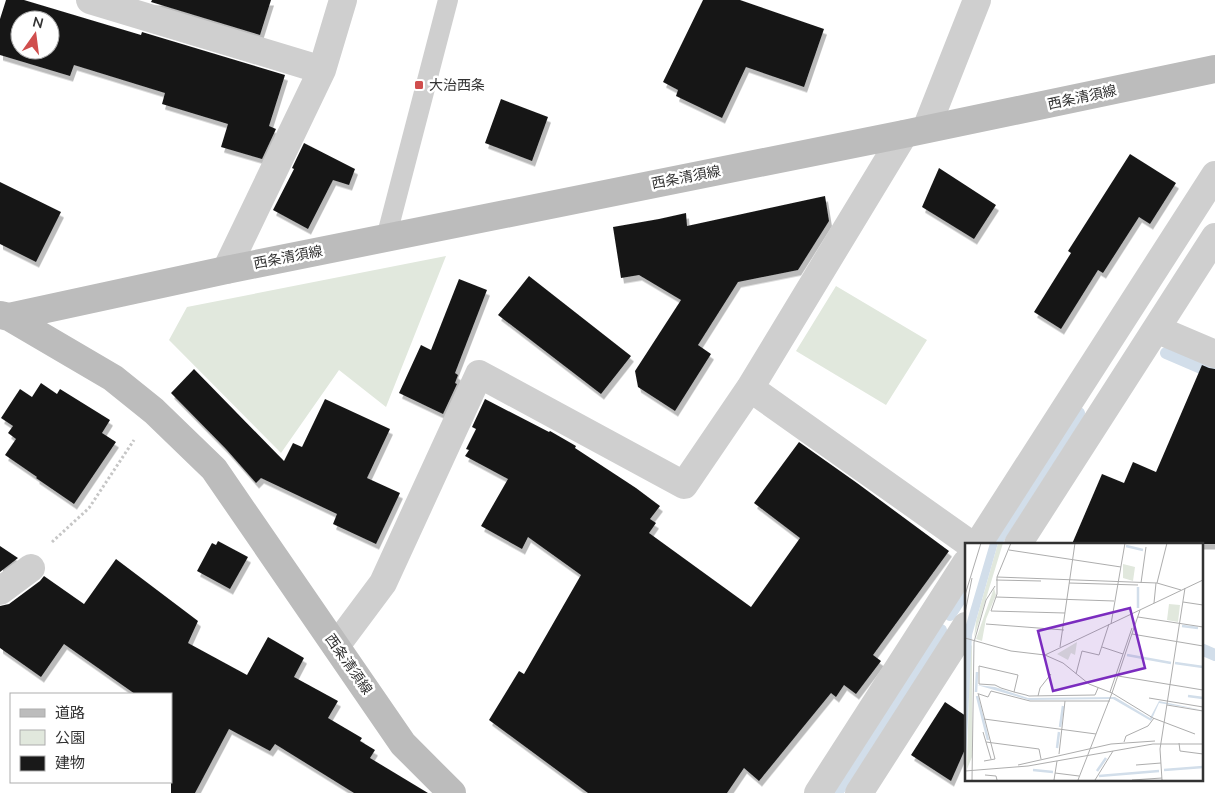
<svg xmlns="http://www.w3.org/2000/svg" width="1215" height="793" viewBox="0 0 1215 793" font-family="Mulish,'Noto Sans JP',sans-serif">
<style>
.green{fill:#e1e8dd}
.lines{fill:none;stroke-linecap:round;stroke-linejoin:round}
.stream{stroke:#d2deea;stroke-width:12}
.building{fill:#191919;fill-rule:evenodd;filter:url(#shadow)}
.path{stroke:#c6c6c6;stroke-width:3;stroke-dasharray:2.5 2.5;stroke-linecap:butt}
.lane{stroke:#cfcfcf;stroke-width:20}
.street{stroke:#cfcfcf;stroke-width:28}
.secondary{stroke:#bcbcbc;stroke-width:28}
.poi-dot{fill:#d04e4d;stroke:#fff;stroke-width:2}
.labels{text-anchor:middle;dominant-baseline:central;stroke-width:5;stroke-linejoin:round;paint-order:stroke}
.poi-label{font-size:14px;fill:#323232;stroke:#fff;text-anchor:start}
.street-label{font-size:14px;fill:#323232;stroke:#fff}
.inset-river{fill:none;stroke:#d2deea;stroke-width:2.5}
.inset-road{fill:none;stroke:#adadad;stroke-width:1}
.view{fill:#7b2cbf;fill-opacity:0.15;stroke:#7b2cbf;stroke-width:2.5}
.inset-edge{fill:none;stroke:#323232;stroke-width:2.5}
</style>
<defs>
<filter id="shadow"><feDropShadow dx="3" dy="5.5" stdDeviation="0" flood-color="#0004"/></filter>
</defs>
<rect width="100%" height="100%" fill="#fff"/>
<path class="green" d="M 446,256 L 386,407 L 339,370 L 281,453 L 169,340 L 187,307 Z
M 836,286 L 927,340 L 886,405 L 796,351 Z"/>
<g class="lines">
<path class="stream" d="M 1166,353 L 1215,374
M 995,544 L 1079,413
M 950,615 L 966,590
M 1201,649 L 1215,655
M 837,793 L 941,630"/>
</g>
<path class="building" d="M 6,0 L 24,0 L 141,35 L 142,32 L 285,75 L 269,126 L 276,129 L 262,159 L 221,147 L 228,124 L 162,104 L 165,93 L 74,65 L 70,76 L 0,55 L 0,19 ZM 20,20 L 50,20 L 50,50 L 20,50 Z
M 152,0 L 271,0 L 260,35 L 151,2 Z
M 703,0 L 740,0 L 824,29 L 804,87 L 746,67 L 722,118 L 676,96 L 678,90 L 663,82 Z
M 501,99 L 548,117 L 532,161 L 485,143 Z
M 304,143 L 355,169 L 349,185 L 333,180 L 308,229 L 273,210 L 294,169 L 292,168 Z
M 1130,154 L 1176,183 L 1150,224 L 1139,217 L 1103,273 L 1098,270 L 1061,329 L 1034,312 L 1071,253 L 1068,251 Z
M 939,168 L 996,205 L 974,239 L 922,207 Z
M 0,182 L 61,212 L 36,262 L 0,244 Z
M 825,196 L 829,221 L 798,270 L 738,282 L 698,345 L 711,354 L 675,411 L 638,387 L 635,371 L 681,300 L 639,275 L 621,278 L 613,227 L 659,219 L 686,213 L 687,226 Z
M 529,276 L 631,356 L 601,394 L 498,315 Z
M 459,279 L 487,290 L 455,373 L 458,375 L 455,383 L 457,384 L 443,414 L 399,393 L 421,345 L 431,350 Z
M 1202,365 L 1209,368 L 1215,369 L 1215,544 L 1072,544 L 1102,474 L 1124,483 L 1133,462 L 1156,472 Z
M 194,369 L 284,461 L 293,443 L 302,447 L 325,399 L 390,429 L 367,478 L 400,493 L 376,544 L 333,524 L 337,514 L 261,478 L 256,483 L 226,449 L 171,393 Z
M 41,383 L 57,394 L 60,389 L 110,420 L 102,433 L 116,442 L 74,504 L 36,478 L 37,477 L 5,455 L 16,439 L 8,433 L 13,426 L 1,418 L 20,389 L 32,397 Z
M 485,399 L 549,432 L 550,431 L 576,446 L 575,448 L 636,488 L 660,506 L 650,519 L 656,523 L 649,533 L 751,607 L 800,538 L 754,503 L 799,442 L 857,483 L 949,551 L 873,655 L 881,661 L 856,694 L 844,685 L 836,697 L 831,693 L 759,781 L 744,768 L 727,793 L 588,793 L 489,720 L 519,671 L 524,674 L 581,575 L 528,537 L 522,549 L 481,526 L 508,479 L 465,456 L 469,450 L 466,449 L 476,429 L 472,427 Z
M 218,541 L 248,557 L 230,589 L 197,571 L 212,543 L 216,545 Z
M 0,546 L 18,558 L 0,572 Z
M 116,559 L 198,621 L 188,643 L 247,675 L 268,637 L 304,658 L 294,677 L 338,701 L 328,718 L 362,738 L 360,741 L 375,750 L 370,758 L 428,793 L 354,793 L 275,744 L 270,751 L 229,729 L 195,793 L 171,793 L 171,694 L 135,694 L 64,644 L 41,677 L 0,648 L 0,606 L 9,604 L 40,581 L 44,576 L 84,604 Z
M 945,702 L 966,716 L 966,747 L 951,781 L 911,755 Z"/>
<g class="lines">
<path class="path" d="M 52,542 L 89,508 L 134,440"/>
<path class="lane" d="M 386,238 L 448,0"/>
<path class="street" d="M 90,0 L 322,70
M 926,129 L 977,0
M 226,270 L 322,70 L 343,0
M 1156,329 L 1215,354
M 750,388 L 970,544
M 978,544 L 1215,175
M 1018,544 L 1215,237
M 0,591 L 31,568
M 336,646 L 383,583 L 479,374 L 684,485 L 750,388 L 904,134
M 818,793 L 966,563
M 859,793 L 966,626"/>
<path class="secondary" d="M 0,315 L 9,317 L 113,378 L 154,411 L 214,469 L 403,744 L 452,793
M 9,317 L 226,270 L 904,134 L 1215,69"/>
</g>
<rect class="poi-dot" x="414" y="80" width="10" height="10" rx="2.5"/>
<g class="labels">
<g class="poi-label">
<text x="429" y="85">大治西条</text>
</g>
<g class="street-label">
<text transform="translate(1082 97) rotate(-12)">西条清須線</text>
<text transform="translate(686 177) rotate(-11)">西条清須線</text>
<text transform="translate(288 257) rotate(-11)">西条清須線</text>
<text transform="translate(349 664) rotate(55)">西条清須線</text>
</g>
</g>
<g transform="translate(965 543)">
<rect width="238" height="238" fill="#fff"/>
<path d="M 33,0 L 38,0 L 9,95 L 11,78 ZM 158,21 L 170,24 L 168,38 L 158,35 ZM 29,45 L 31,52 L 21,76 L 17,98 L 11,96 ZM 204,61 L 215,62 L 213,79 L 202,77 ZM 112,99 L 110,112 L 106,110 L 103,117 L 92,111 ZM 7,101 L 7,214 L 2,226 L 5,106 Z" fill="#e1e8dd"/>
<path d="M 25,0 L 33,0 L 7,92 L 0,237 L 0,85 ZM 12,142 L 30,144 L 63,155 L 150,154 L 185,175 L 194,158 L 237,167 L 194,160 L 186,178 L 148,156 L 64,157 Z" fill="#d2deea"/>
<path class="inset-river" d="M 161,3 L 178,7M 173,65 L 173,44M 217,83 L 233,85M 162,112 L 206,120M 210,120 L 238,124M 11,149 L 12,129M 12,153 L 23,197M 223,153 L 238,155M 95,184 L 98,163M 92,205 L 94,189M 68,227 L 88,229M 199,227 L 238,224M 132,228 L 141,215M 134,233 L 194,228"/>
<path class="inset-road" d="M 46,0 L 32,34 L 192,40 L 216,47M 44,7 L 156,24M 32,34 L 32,51 L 26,68 L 100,70M 31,37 L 76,38M 104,40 L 173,42M 176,40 L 181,4M 192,40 L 202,0M 0,52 L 16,0M 31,54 L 149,58M 218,59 L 238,62M 189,60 L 191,40M 175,67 L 147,150 L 188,175 L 230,191M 0,70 L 7,35M 173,74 L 238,84M 21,81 L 99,87M 146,81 L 160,0M 167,91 L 238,103M 0,95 L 46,108 L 80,112M 95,104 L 110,0M 137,104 L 158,111M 80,112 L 238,37M 80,112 L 98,120 L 124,141 L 147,150 L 113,237M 111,131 L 117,108 L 134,112 L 144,81M 153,133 L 238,147M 49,149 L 53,132 L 14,123 L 14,141 L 30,142 L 36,145 L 49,149 L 61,152 L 64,153 L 130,152 L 133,145M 145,149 L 167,85M 13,150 L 30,216 L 19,218M 14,151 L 23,154 L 26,148 L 65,158 L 145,158M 73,153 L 75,145 L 86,131M 184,155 L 238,164M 202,162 L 238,168M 19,176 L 131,191M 18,189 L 26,216M 21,199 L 74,206 L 76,216M 159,199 L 161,193 L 183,183 L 189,175M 214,200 L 215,208 L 238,211M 94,211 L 100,158M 53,222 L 146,201 L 190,198M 171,222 L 196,220M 0,228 L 63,223 L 188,201 L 238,201M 90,230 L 114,233M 20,232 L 31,233 L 32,237M 7,237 L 9,99 L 21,57 L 30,43M 89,237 L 92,218M 130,237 L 148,208M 167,237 L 197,235M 197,237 L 195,206 L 220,45"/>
<path class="view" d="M 165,65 L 180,125 L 88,148 L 73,88 Z"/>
<rect width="238" height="238" class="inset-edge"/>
</g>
<rect x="10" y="693" width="162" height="90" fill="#ffffff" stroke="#adadad"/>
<rect x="20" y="709" width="25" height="8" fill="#bcbcbc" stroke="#adadad"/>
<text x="55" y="718" font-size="15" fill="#323232">道路</text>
<rect x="20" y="730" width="25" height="15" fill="#e1e8dd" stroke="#adadad"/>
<text x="55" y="743" font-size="15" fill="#323232">公園</text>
<rect x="20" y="756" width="25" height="15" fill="#191919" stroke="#adadad"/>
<text x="55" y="768" font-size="15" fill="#323232">建物</text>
<g transform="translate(35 35) rotate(14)"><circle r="24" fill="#ffffff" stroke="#adadad"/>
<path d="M0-4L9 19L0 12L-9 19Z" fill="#d04e4d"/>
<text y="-8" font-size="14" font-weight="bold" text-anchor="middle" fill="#323232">N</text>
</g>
</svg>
